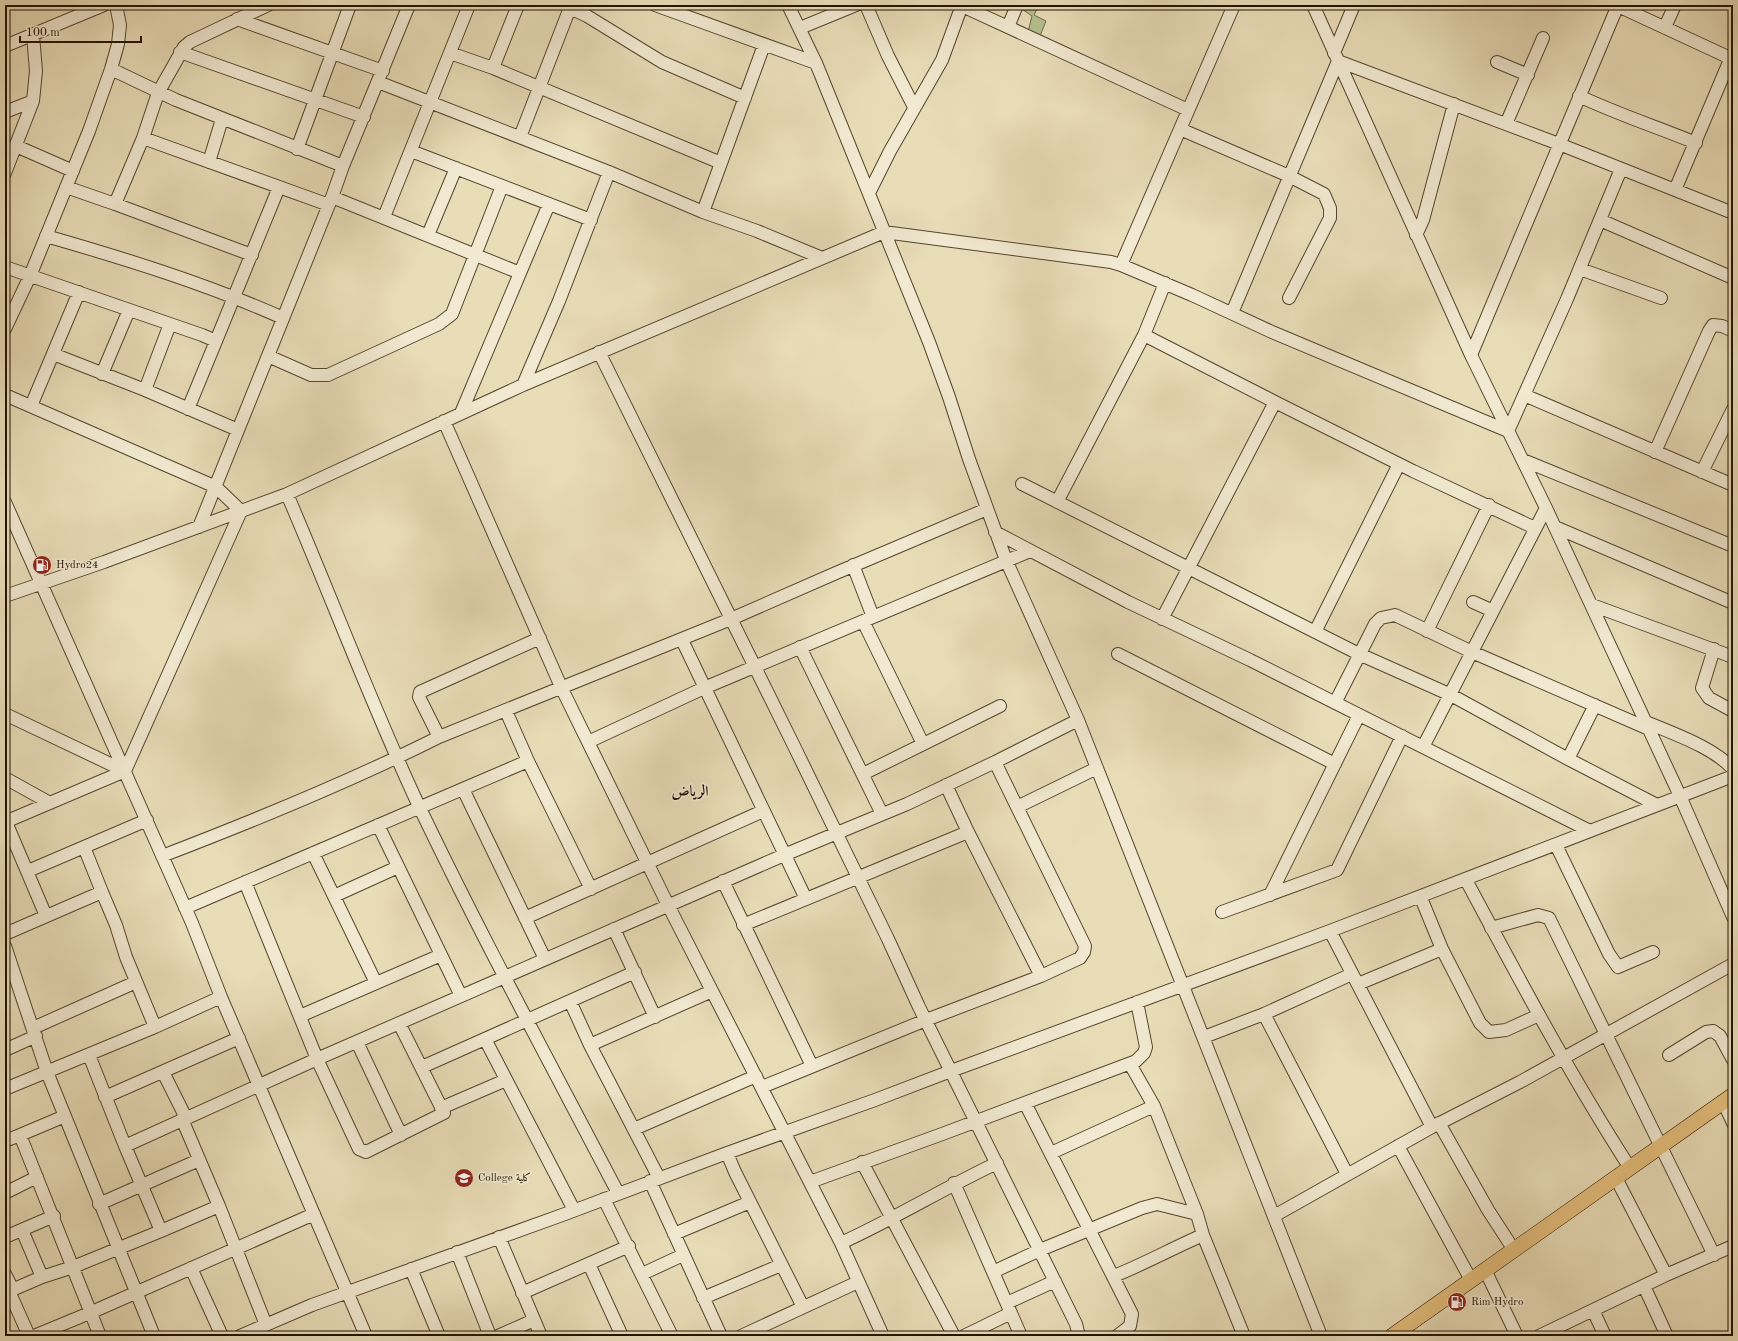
<svg xmlns="http://www.w3.org/2000/svg" width="1738" height="1341" viewBox="0 0 1738 1341" font-family="'Old Standard TT',Amiri,serif">
<style>
.green{fill:#b5c190;stroke:#6c6a48}
.lines{fill:none;stroke-linecap:round;stroke-linejoin:round}
.minor-casing{stroke:#54462e;stroke-width:14}
.major-casing{stroke:#221300;stroke-width:16}
.minor{stroke:#f1e9d1;stroke-width:12}
.major{stroke:#e4be7c;stroke-width:15}
.labels{text-anchor:middle;dominant-baseline:central;stroke-width:3.5;stroke-linejoin:round;paint-order:stroke}
.poi-label{font-size:11px;fill:#221300;stroke:#f1e9d1;text-anchor:start}
.district-label{font-size:15px;font-weight:bold;fill:#221300;stroke:#f1e9d1}
</style>
<rect width="100%" height="100%" fill="#e9ddb8"/>
<filter id="stains"><feTurbulence type="fractalNoise" baseFrequency=".005" numOctaves="4"/><feColorMatrix values="0 0 0 0 .2 0 0 0 0 .09 0 0 0 0 .02 0 0 0 .5 -.17"/></filter>
<radialGradient id="worn" r=".72"><stop offset=".6" stop-color="#630" stop-opacity="0"/><stop offset="1" stop-color="#630" stop-opacity=".3"/></radialGradient>
<path class="green" d="M 1023,5 L 1039,5 L 1034,15 L 1046,21 L 1040,36 L 1028,32 L 1032,16 L 1022,9 Z"/>
<g class="lines">
<defs>
<path id="minor" d="M 655,5 L 816,63
M 788,5 L 816,63 L 929,342 L 949,397 L 969,459 L 1006,560 L 1078,720 L 1321,1336
M 866,5 L 888,56 L 914,107
M 960,5 L 1188,110
M 1313,5 L 1471,355 L 1546,508 L 1680,796 L 1733,917
M 1618,6 L 1728,57 L 1729,62 L 1675,190
M 570,8 L 587,16 L 662,62 L 745,98
M 237,19 L 383,71
M 1008,27 L 1017,5
M 1665,27 L 1675,5
M 800,28 L 856,5
M 5,46 L 104,5
M 180,52 L 364,117
M 450,53 L 493,68 L 721,163 L 703,212
M 1334,53 L 1354,5
M 1497,62 L 1528,75
M 493,68 L 518,5
M 111,69 L 176,100 L 343,166
M 378,82 L 609,172 L 703,212 L 757,231 L 822,258
M 1579,96 C 1617,114 1657,127 1696,143
M 5,112 L 33,101
M 1506,124 L 1543,38
M 1180,129 L 1289,176 L 1324,194 L 1330,208 L 1330,218 L 1289,298
M 520,137 L 571,5
M 143,138 L 329,205
M 16,146 L 73,171
M 297,149 L 350,5
M 411,151 L 591,220
M 209,162 L 222,119
M 721,163 L 764,45
M 5,173 L 33,101 L 36,71 L 33,35
M 66,187 L 115,204 L 252,255
M 869,193 L 890,151 L 942,60 L 962,5
M 332,197 L 520,273 L 549,204
M 115,204 L 143,138 L 158,93 L 184,47 L 190,42 L 268,5
M 384,217 L 469,5
M 1600,220 L 1733,278
M 428,235 L 456,168
M 1416,235 L 1423,220 L 1454,104
M 46,236 C 126,259 207,284 283,318
M 1121,265 L 1234,5
M 5,267 L 202,335 L 216,341 L 188,409
M 1580,269 L 1661,298
M 1232,313 L 1338,61 L 1559,144 L 1733,213
M 5,329 L 30,276 L 89,131 L 111,69 L 118,44 L 120,25 L 116,5
M 1144,335 L 1275,402 L 1413,471 L 1535,528
M 216,341 L 279,187
M 599,352 L 795,748 L 888,939 L 919,1007 L 1076,1324 L 1079,1336
M 53,354 L 145,390 L 238,430
M 1471,355 L 1618,5
M 268,356 L 311,375 L 328,375 L 439,324 L 452,314 L 502,186
M 102,374 L 129,310
M 523,385 L 559,301 L 609,172
M 145,390 L 170,324
M 5,395 L 216,487 L 241,511 L 125,771 L 5,822
M 1524,395 L 1733,485
M 31,406 L 79,292
M 461,413 L 520,273
M 444,421 L 562,689 L 668,905 L 841,1243 L 883,1336
M 1655,452 L 1709,331 L 1713,325 L 1722,326 L 1733,331
M 1523,460 L 1733,546
M 1702,472 L 1733,409
M 1022,484 L 1359,654 L 1451,695 L 1568,759 L 1657,805
M 287,494 C 331,596 370,701 417,802 C 480,934 550,1063 618,1193
M 5,502 L 192,923 L 221,997 L 366,1336
M 1057,502 L 1144,335 L 1165,283
M 199,527 L 332,197 L 343,166 L 409,5
M 1555,527 L 1733,603
M 995,532 L 1128,602 L 1250,660 L 1590,831
M 853,565 L 873,617
M 5,596 L 104,562 L 287,494 L 523,385 L 884,232 L 1111,262 L 1121,265 L 1192,295 L 1272,332 L 1508,431 L 1567,299 L 1621,169
M 1473,602 L 1493,611
M 1592,605 L 1733,657
M 1162,619 L 1275,402
M 863,621 L 923,744
M 1427,631 L 1489,505
M 1315,632 L 1399,464
M 682,640 L 806,899
M 800,647 L 882,814
M 1714,649 L 1702,688 L 1709,698 L 1733,711
M 1118,654 L 1335,764
M 1335,703 L 1375,624 L 1381,618 L 1395,615 L 1472,652 L 1649,729
M 506,711 L 528,761 L 591,889
M 5,714 L 125,771
M 1646,722 C 1674,734 1713,747 1733,769
M 439,737 L 419,697 L 420,692 L 540,638
M 588,742 L 704,688 L 1030,551
M 1423,747 L 1546,508
M 1568,759 L 1595,705
M 863,774 L 1000,706
M 5,778 L 50,803
M 946,785 L 968,832 L 1041,976
M 463,789 L 545,959
M 1017,807 L 1097,768
M 6,822 L 46,916
M 378,825 L 461,996
M 1556,845 L 1609,954 L 1618,967 L 1653,952
M 84,847 L 147,820
M 313,853 L 376,983
M 162,856 C 256,820 349,782 439,737 L 731,619 L 836,573 L 987,509
M 28,871 L 84,847 L 102,892
M 1466,880 C 1518,977 1570,1075 1630,1168
M 723,881 L 812,1066
M 245,882 L 317,1059 L 359,1149 L 366,1152 L 444,1113 L 399,1023
M 1270,895 L 1359,715
M 334,896 L 398,867
M 1421,898 L 1442,949 L 1480,1023 L 1489,1032 L 1506,1030 L 1539,1015
M 185,908 L 528,761
M 1222,912 L 1337,870 L 1402,736
M 525,918 L 763,811
M 743,925 L 968,832
M 1491,928 L 1538,915 L 1549,918 L 1714,1255
M 614,929 L 655,1017
M 1330,931 L 1432,1127
M 5,934 L 102,892 L 116,925 L 126,957 L 155,1027
M 5,946 L 47,1072 L 154,1336
M 1358,984 L 1442,949
M 570,1001 L 590,1045 L 659,1178
M 1264,1014 L 1347,1174
M 300,1016 L 441,955
M 33,1028 L 136,982
M 1204,1037 L 1264,1014 L 1352,974
M 485,1039 L 574,1210
M 357,1042 L 401,1135
M 590,1045 L 712,991
M 5,1050 L 36,1036
M 89,1055 L 125,1146 L 317,1059 L 784,855 L 907,804 L 995,762 L 1078,720
M 1669,1055 L 1706,1032 L 1713,1031 L 1720,1036 L 1733,1060
M 422,1067 L 635,972
M 163,1072 L 186,1118
M 762,1087 L 926,1020 L 1041,976 L 1080,958 L 1084,952 L 1085,946 L 995,762
M 5,1089 L 155,1027 L 221,997
M 105,1097 L 239,1038
M 1723,1101 L 1733,1123
M 1025,1103 L 1132,1314 L 1130,1326 L 1117,1336
M 441,1108 L 506,1080
M 182,1119 L 219,1206 L 266,1325
M 1439,1123 L 1488,1210 L 1514,1250
M 634,1129 L 756,1076
M 20,1135 L 65,1116
M 5,1141 L 20,1135 L 100,1336
M 1398,1146 L 1471,1280
M 727,1153 L 735,1172 L 803,1307
M 1051,1153 L 1154,1106
M 862,1162 L 954,1336
M 1616,1178 L 1666,1275
M 650,1181 L 721,1336
M 810,1182 L 945,1133 L 1136,1061 L 1144,1053 L 1146,1047 L 1137,1002
M 954,1183 L 1021,1336
M 5,1193 L 37,1177
M 604,1199 L 672,1336
M 99,1204 L 199,1160
M 1274,1216 L 1432,1127 L 1520,1082 L 1733,964
M 22,1230 L 42,1277
M 161,1231 L 219,1206
M 674,1234 L 750,1202
M 1203,1235 L 1244,1336
M 5,1237 L 54,1216
M 499,1237 L 541,1336
M 841,1243 C 894,1219 944,1188 997,1163
M 457,1252 L 490,1336
M 589,1264 L 622,1336
M 191,1268 L 222,1336
M 411,1269 L 439,1336
M 1485,1270 L 1517,1336
M 993,1272 L 1040,1250 L 1142,1208 L 1157,1204 L 1197,1214
M 5,1274 L 13,1290
M 642,1274 L 683,1255
M 1114,1276 C 1144,1264 1173,1248 1203,1235 L 1197,1214 L 1154,1106 L 1130,1064
M 1644,1286 L 1667,1336
M 9,1291 L 29,1336
M 5,1293 L 42,1277 L 73,1267 L 161,1231 L 125,1146
M 522,1293 L 629,1246
M 703,1298 L 781,1265
M 1007,1303 L 1055,1281
M 1593,1310 L 1605,1336
M 34,1336 L 92,1312 L 314,1214
M 240,1336 L 312,1305 L 565,1214 L 727,1153 L 875,1100 L 951,1071 L 1330,931 L 1733,776
M 498,1336 L 534,1320
M 741,1336 L 858,1282
M 964,1336 L 1011,1313
M 1539,1336 L 1666,1275 L 1733,1246"/>
<path id="major" d="M 1392,1336 L 1733,1095"/>
</defs>
<use href="#minor" class="minor-casing"/>
<use href="#major" class="major-casing"/>
<use href="#minor" class="minor"/>
<use href="#major" class="major"/>
</g>
<defs>
<symbol id="fuel-disc" viewBox="-11 -11 22 22"><circle r="9.5" fill="#8f2418" stroke="#f1e9d1"/><path d="M-5.5-6h7V0h2V4h1.3V-2.5L3-4.5l.8-.8L6-3V5H2.5V1h-1V6h-7ZM-4.2-4.7v3.2H.2V-4.7Z" fill="#fff"/></symbol>
<symbol id="school-disc" viewBox="-11 -11 22 22"><circle r="9.5" fill="#8f2418" stroke="#f1e9d1"/><path d="M0-5L7-2L0 1L-7-2ZM-4 1L0 2.5L4 1V4Q0 6-4 4Z" fill="#fff"/></symbol>
</defs>
<g fill-rule="evenodd">
<use href="#fuel-disc" x="31" y="554" width="22" height="22"/>
<use href="#school-disc" x="453" y="1167" width="22" height="22"/>
<use href="#fuel-disc" x="1446" y="1291" width="22" height="22"/>
</g>
<g class="labels">
<g class="poi-label">
<text x="56" y="565">Hydro24</text>
<text x="478" y="1178">College كلية</text>
<text x="1471" y="1302">Rim Hydro</text>
</g>
<g class="district-label">
<text x="690" y="792">الرياض</text>
</g>
</g>
<rect width="1738" height="1341" fill="none" stroke="#e9ddb8" stroke-width="20"/>
<rect x="6" y="6" width="1726" height="1329" fill="none" stroke="#221300" stroke-width="2"/>
<rect x="10" y="10" width="1718" height="1321" fill="none" stroke="#221300"/>
<path d="M20 36v6h121v-6" fill="none" stroke="#221300" stroke-width="2"/>
<text x="26" y="36" font-size="12" fill="#221300" stroke="#f1e9d1" stroke-width="3" paint-order="stroke">100 m</text>
<rect width="100%" height="100%" filter="url(#stains)"/>
<rect width="100%" height="100%" fill="url(#worn)"/>
</svg>
